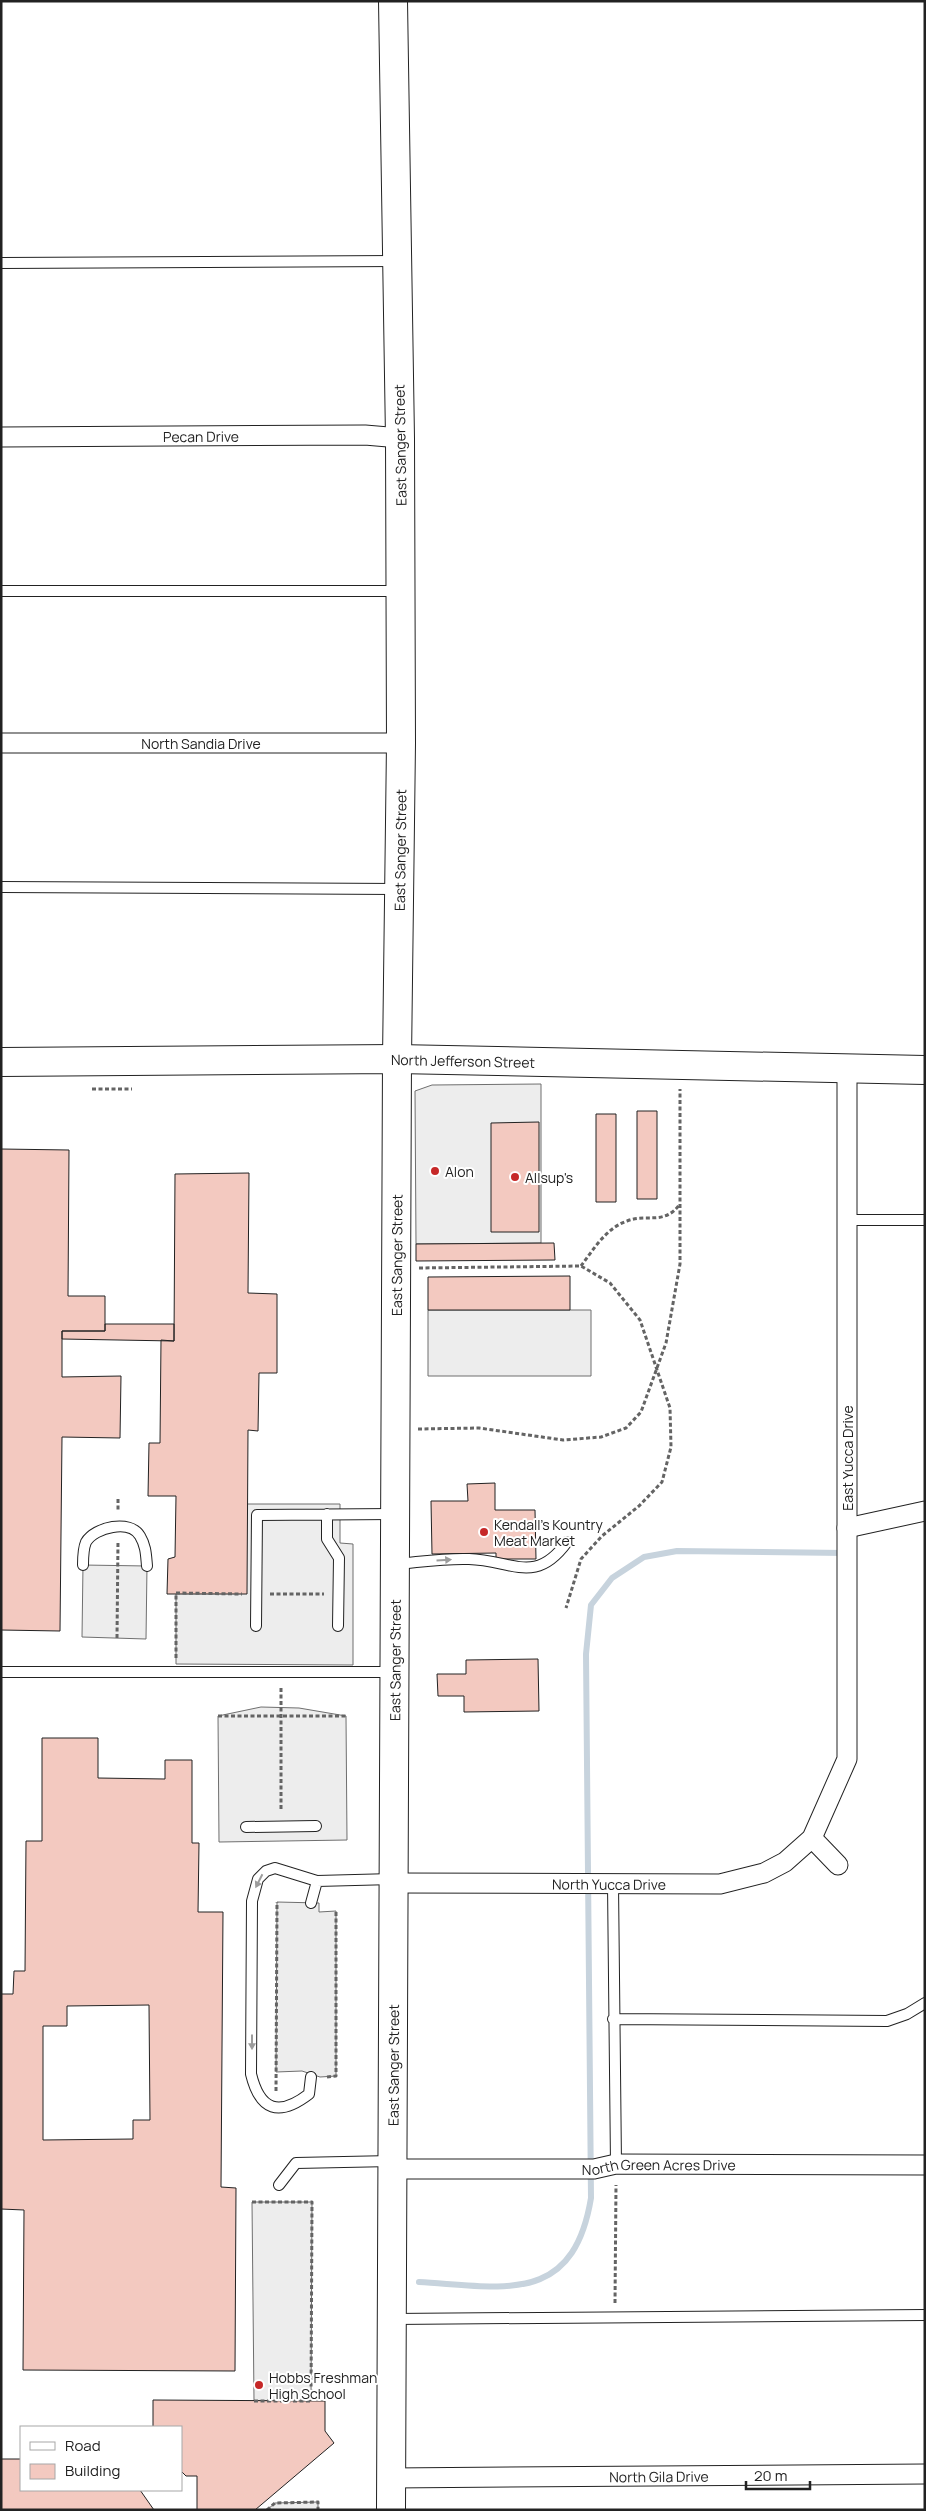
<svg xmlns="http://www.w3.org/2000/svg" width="926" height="2511" viewBox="0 0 926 2511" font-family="Manrope,sans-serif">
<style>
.parking{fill:#ededed;stroke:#6f6f6f}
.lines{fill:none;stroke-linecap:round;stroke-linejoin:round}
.stream{stroke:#c7d3dd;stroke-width:6}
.building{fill:#f3c9c0;stroke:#222;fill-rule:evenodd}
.lane-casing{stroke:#222;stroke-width:12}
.street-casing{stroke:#222;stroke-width:21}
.secondary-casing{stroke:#222;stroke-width:30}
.path{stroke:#646464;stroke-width:3;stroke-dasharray:4 2.5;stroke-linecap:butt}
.lane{stroke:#fff;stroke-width:10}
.street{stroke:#fff;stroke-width:19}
.secondary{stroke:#fff;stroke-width:28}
.oneway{fill:#9c9c9c}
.poi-dot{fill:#c62828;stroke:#fff;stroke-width:2}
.labels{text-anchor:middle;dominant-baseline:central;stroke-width:4;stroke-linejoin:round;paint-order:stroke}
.street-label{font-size:14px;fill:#222;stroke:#fff}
.poi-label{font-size:14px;fill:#222;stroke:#fff;text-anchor:start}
</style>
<rect width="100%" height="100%" fill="#fff"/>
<path class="parking" d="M 541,1084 L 541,1243 L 416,1244 L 415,1091 L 432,1085 Z
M 428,1310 L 591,1310 L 591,1376 L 428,1376 Z
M 247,1504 L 340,1504 L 340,1543 L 353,1544 L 353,1665 L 176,1664 L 176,1593 Z
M 83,1565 L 147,1566 L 146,1639 L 82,1637 Z
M 261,1707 L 299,1708 L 346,1716 L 347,1840 L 219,1842 L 218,1716 Z
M 277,1902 L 319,1903 L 319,1912 L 336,1911 L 336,2076 L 320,2077 L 302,2071 L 276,2072 Z
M 252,2202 L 312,2202 L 311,2401 L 254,2401 Z
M 318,2502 L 318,2510 L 267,2510 L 275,2503 Z"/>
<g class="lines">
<path class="stream" d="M 419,2282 C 504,2287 573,2306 591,2198 L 586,1654 L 591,1605 L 612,1578 L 644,1557 L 677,1551 L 845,1553"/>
</g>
<path class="building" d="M 637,1111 L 657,1111 L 657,1199 L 637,1199 Z
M 596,1114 L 616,1114 L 616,1202 L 596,1202 Z
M 539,1122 L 539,1232 L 491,1232 L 491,1123 Z
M 1,1149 L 69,1150 L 68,1296 L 105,1296 L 105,1331 L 62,1331 L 62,1377 L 121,1376 L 120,1438 L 62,1437 L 60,1631 L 1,1630 Z
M 249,1173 L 248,1293 L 277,1294 L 277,1373 L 259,1373 L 258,1431 L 248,1430 L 247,1594 L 167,1594 L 168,1559 L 175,1557 L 176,1496 L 148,1496 L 149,1443 L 160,1443 L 161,1340 L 174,1341 L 175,1174 Z
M 554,1243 L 555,1260 L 416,1261 L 416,1244 Z
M 570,1276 L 570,1310 L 428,1310 L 428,1277 Z
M 105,1324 L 174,1324 L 174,1341 L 62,1339 L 62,1331 L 105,1331 Z
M 495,1483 L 495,1510 L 535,1510 L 536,1559 L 496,1559 L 496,1553 L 432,1554 L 431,1501 L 468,1501 L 467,1484 Z
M 538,1659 L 539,1711 L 464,1712 L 464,1696 L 438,1696 L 437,1674 L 466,1674 L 466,1660 Z
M 42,1738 L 98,1738 L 98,1778 L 165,1779 L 165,1760 L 192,1760 L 192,1843 L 199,1843 L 198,1912 L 223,1912 L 221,2187 L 236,2188 L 235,2371 L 23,2370 L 24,2210 L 1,2209 L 1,1994 L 13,1994 L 14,1971 L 25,1971 L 26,1841 L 42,1841 ZM 149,2005 L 150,2120 L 133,2120 L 133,2139 L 43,2140 L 43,2026 L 67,2026 L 67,2006 Z
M 153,2400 L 325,2401 L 325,2431 L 334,2443 L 255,2510 L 197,2510 L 197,2476 L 186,2476 L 181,2471 L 181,2427 L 153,2427 Z
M 1,2459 L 21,2459 L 21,2490 L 140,2490 L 154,2510 L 1,2510 Z"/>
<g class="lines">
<defs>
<path id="lane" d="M 1,263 L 396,261
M 1,591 L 400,591
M 1,887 L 398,889
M 847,1220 L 925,1220
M 327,1514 L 327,1539 L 339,1558 L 338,1626
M 396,1564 C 420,1562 445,1558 469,1559 C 512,1560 535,1586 567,1542
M 83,1565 C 83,1557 83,1549 86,1542 C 95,1527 130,1519 140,1536 C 146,1546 146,1555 147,1566
M 256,1626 L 257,1515 L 394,1514
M 1,1672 L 393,1672
M 246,1827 L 316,1826
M 613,1884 L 616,2164
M 311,1903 L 317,1881
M 613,2019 L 887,2021 L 907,2014 L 925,2003
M 311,2077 L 309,2094 C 279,2117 260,2111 251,2074 L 252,1901 L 258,1879 L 266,1871 L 275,1868 L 317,1881 L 393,1879
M 279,2185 L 296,2163 L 392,2161
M 393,2319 L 925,2315"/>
<g id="street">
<path id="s1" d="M 1,437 L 365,435 L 400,438"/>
<path id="s2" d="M 1,743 L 401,743"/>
<path d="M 847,1528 L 925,1511"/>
<path d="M 812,1838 L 838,1865"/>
<path id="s3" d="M 394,1883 L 720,1884 L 764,1873 L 785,1862 L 812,1838 L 847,1759 L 847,1070"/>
<path id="s4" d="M 393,2169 L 594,2169 L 616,2164 L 925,2165"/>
<path id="s5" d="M 391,2478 L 925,2474"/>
</g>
<g id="secondary">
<path id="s6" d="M 1,1062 L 397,1059 L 925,1070"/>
<path id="s7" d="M 391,2510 L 397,1059 L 401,743 L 400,438 L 393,1"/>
</g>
</defs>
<use href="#lane" class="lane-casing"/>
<use href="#street" class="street-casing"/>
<use href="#secondary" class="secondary-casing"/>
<path class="path" d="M 92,1089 L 132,1089
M 581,1266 C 593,1250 606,1228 627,1221 C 647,1213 664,1226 680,1204
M 419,1268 L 581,1266 L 610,1283 L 640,1320 L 670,1408 L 671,1447 L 662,1482 L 639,1506 L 602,1536 L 581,1559 L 566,1608
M 418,1429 L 479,1428 L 563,1440 L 601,1437 L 626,1428 L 641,1412 L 666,1343 L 680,1264 L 680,1089
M 118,1499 L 118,1512
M 270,1594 L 324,1594
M 117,1638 L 118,1541
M 176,1658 L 176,1593 L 242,1594
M 281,1688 L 281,1811
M 218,1716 L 346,1716
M 327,2077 L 336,2076 L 336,1911
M 276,2091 L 277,1902
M 252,2202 L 312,2202 L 311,2401 L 254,2401
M 615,2303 L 616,2185
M 267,2510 L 275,2503 L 318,2502 L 318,2510"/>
<use href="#lane" class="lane"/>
<use href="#street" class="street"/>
<use href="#secondary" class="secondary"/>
</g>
<defs><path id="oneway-solid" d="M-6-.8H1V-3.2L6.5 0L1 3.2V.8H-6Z" transform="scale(1.25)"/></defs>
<g class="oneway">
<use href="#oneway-solid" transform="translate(444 1560) rotate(-4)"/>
<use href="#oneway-solid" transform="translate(259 1881) rotate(117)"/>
<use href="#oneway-solid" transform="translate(252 2042) rotate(90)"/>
</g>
<g class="poi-dot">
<circle cx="435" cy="1171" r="5"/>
<circle cx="515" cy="1177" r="5"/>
<circle cx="484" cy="1532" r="5"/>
<circle cx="259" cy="2385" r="5"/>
</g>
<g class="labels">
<g class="street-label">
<text stroke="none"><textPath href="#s1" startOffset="200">Pecan Drive</textPath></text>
<text transform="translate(400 445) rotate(-91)">East Sanger Street</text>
<text stroke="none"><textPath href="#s2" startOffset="200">North Sandia Drive</textPath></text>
<text stroke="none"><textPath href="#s7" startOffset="1660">East Sanger Street</textPath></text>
<text stroke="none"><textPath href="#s6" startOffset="462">North Jefferson Street</textPath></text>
<text stroke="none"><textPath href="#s7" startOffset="1255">East Sanger Street</textPath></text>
<text transform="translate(847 1458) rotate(-90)">East Yucca Drive</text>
<text stroke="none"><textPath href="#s7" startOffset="850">East Sanger Street</textPath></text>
<text stroke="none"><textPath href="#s3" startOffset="215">North Yucca Drive</textPath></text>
<text stroke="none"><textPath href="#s7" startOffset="445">East Sanger Street</textPath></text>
<text stroke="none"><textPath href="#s4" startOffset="266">North Green Acres Drive</textPath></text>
<text stroke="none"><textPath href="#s5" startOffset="268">North Gila Drive</textPath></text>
</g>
<g class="poi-label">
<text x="445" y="1171">Alon</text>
<text x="525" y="1177">Allsup's</text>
<text x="494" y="1524">Kendall's Kountry<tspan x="494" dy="16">Meat Market</tspan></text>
<text x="269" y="2377">Hobbs Freshman<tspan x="269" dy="16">High School</tspan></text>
</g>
</g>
<rect width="926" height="2511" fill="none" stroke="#222222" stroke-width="5"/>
<rect x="20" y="2426" width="162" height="65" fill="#ffffff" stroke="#a7a7a7"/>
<rect x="30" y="2442" width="25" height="8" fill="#ffffff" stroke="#a7a7a7"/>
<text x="65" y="2451" font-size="15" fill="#222222">Road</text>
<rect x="30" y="2464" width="25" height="15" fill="#f3c9c0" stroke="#a7a7a7"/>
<text x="65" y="2476" font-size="15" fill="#222222">Building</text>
<path d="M746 2481v8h64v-8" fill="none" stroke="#222222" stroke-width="2.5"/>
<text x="754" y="2481" font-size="15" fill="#222222" stroke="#ffffff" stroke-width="4" paint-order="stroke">20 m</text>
</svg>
